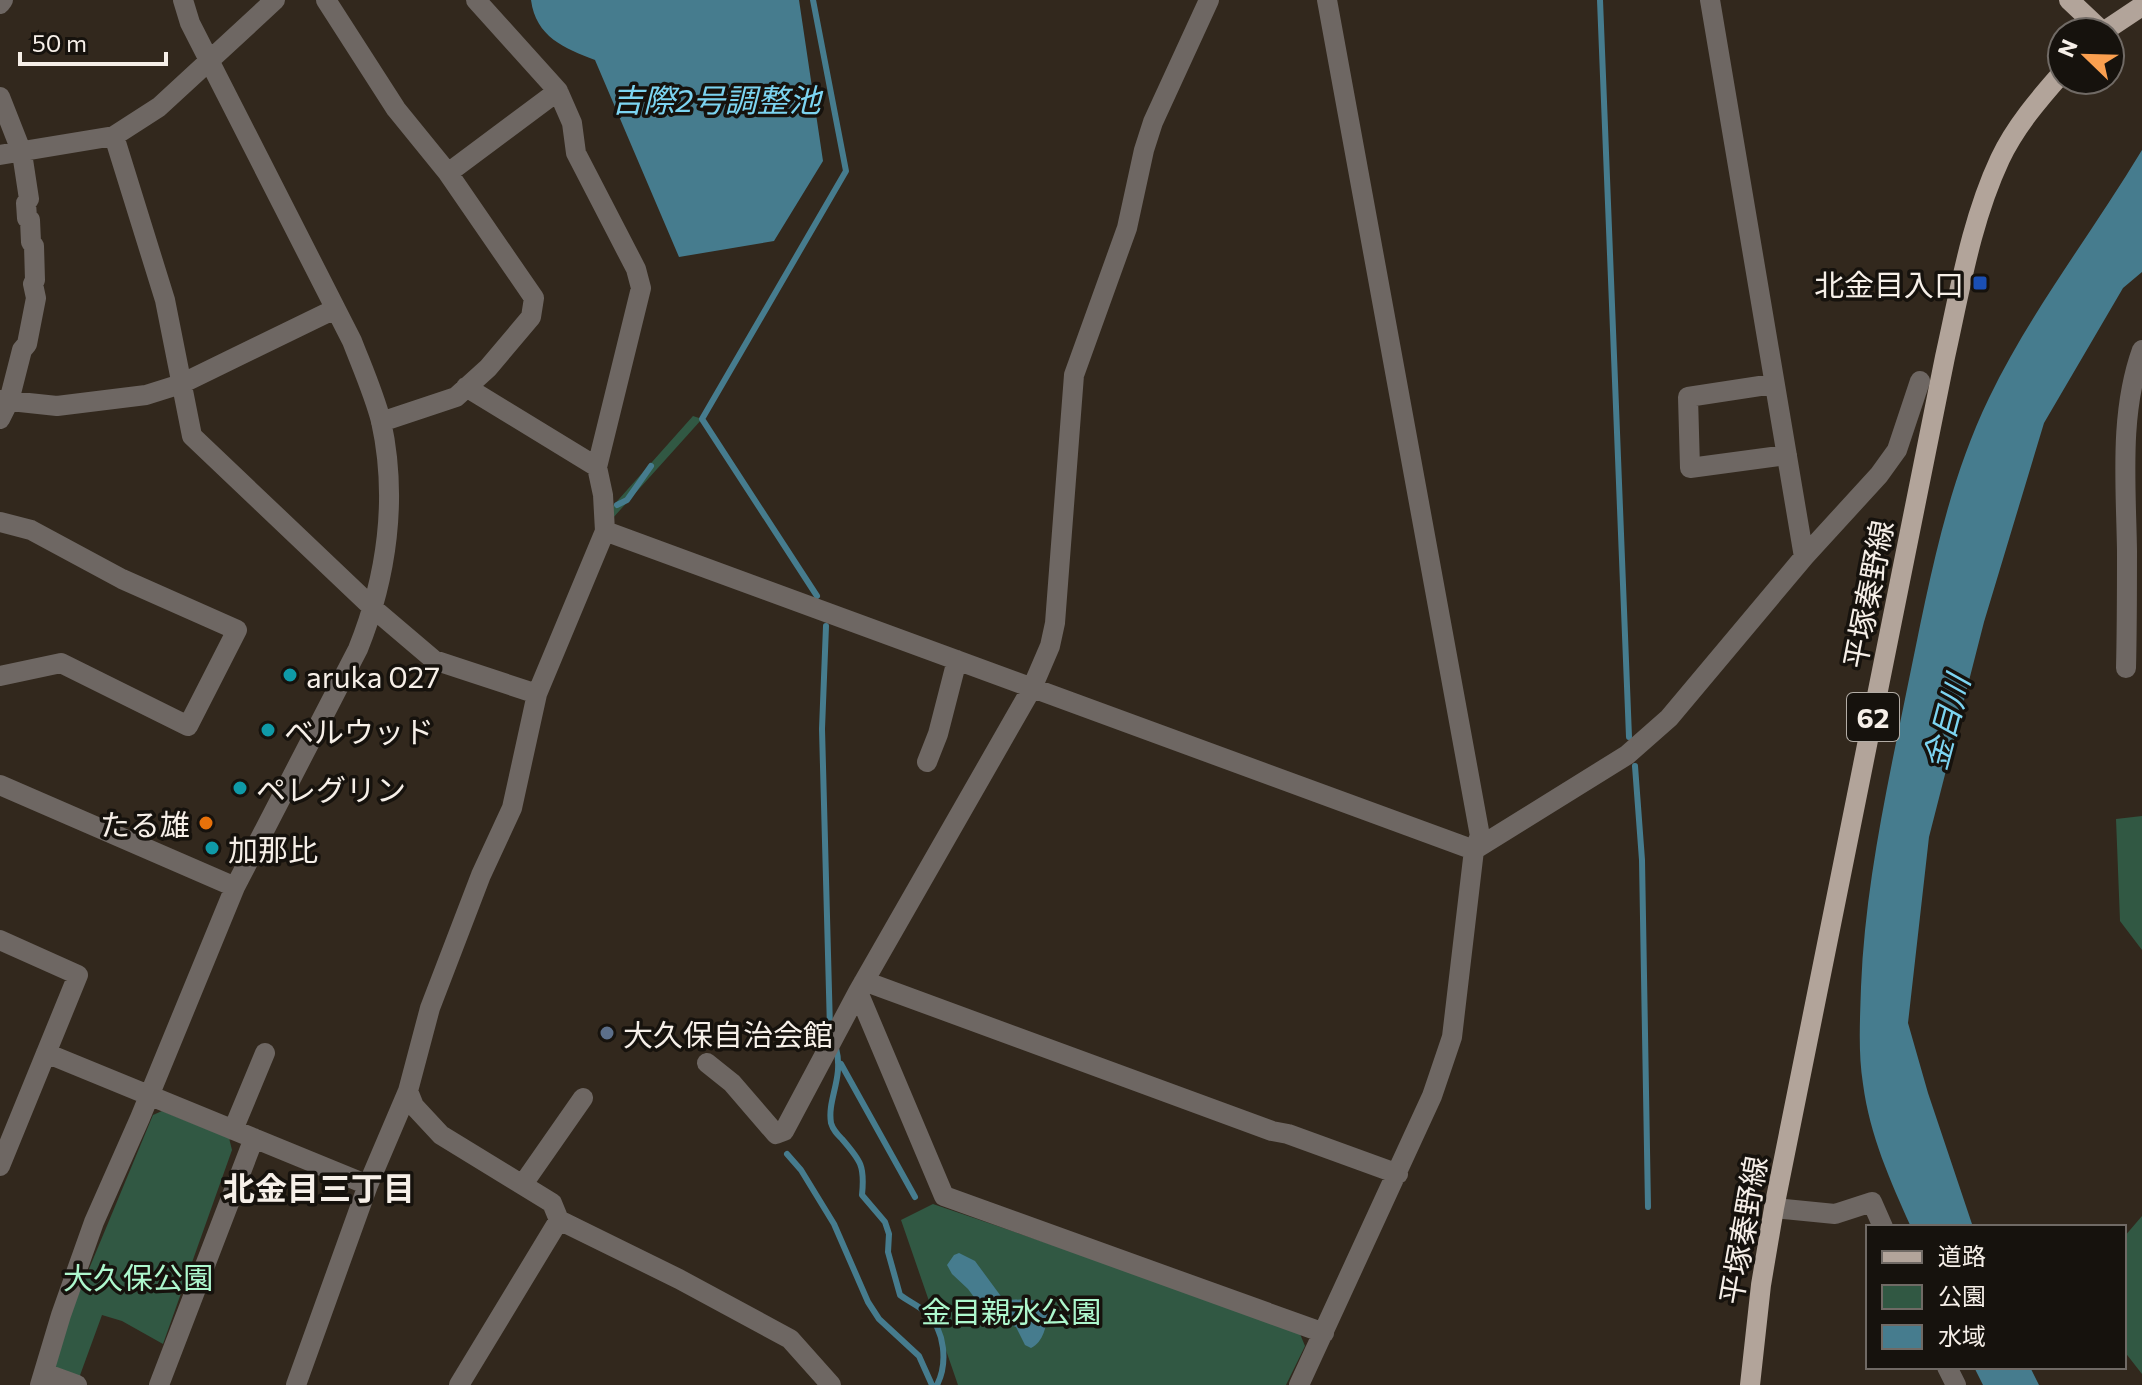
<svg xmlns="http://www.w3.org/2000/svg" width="2142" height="1385" viewBox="0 0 2142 1385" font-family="Commissioner,'Noto Sans JP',sans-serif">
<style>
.green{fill:#315843}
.water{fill:#467c8e}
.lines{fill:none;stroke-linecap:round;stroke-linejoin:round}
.stream{stroke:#467c8e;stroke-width:6}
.minor{stroke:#6e6763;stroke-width:20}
.major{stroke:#b2a49a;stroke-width:20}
.transit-dot{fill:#1a4fb4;stroke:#16120d;stroke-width:3}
.culture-dot{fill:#0f9aa8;stroke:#16120d;stroke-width:3}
.food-dot{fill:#e8710a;stroke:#16120d;stroke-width:3}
.service-dot{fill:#5c6f8a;stroke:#16120d;stroke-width:3}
.labels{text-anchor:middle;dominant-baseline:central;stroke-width:7;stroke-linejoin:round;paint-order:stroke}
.shield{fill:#16120d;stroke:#b3ada6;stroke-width:2}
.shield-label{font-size:28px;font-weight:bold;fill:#f6efe8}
.poi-label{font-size:30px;fill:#f6efe8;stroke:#16120d;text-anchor:start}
.street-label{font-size:30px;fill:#f6efe8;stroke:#16120d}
.park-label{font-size:30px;fill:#adf7cd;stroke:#16120d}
.water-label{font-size:32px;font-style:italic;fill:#7cd4f1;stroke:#16120d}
.neighbourhood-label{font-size:32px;font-weight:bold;fill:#f6efe8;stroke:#16120d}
</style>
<rect width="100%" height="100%" fill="#32281d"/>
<path class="green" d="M 693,416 L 702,419 L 603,529 L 603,517 Z
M 2142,816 L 2142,950 L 2120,921 L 2116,819 Z
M 162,1111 L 229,1138 L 232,1150 L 163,1344 L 122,1321 L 102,1315 L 79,1378 L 52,1368 L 74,1305 L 153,1115 Z
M 933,1204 L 1298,1329 L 1305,1346 L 1286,1385 L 958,1385 L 901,1220 Z
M 2142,1216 L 2142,1374 L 2124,1351 L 2124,1237 Z"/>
<path class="water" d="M 531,0 L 799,0 L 823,161 L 774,241 L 679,257 L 595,60 C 564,48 536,37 531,0 Z
M 2142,150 L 2142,272 L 2123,288 L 2044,423 L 1984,622 L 1929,837 L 1908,1023 L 1928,1093 L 1973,1227 L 1911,1227 C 1890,1180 1870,1136 1863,1084 C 1858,1053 1860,1019 1861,987 C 1865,888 1886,792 1906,694 C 1927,594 1944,491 1989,398 C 2031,311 2092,233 2142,150 Z
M 959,1253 L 975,1261 L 1003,1299 C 1021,1302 1037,1293 1049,1312 C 1046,1325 1044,1342 1031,1348 L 1025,1345 L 1016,1327 L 988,1316 L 968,1289 L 952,1274 L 947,1265 L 954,1255 Z
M 1974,1367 L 2030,1367 L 2039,1385 L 1983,1385 Z"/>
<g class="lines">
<path class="stream" d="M 813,0 L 846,171 L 702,419 L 817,596
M 1600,0 L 1629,737
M 617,505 L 627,500 L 651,466
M 826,626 L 822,729 L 830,1029
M 1635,766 L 1642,860 L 1648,1207
M 836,1048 C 844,1078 827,1099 831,1123 C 833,1130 837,1134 842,1139 C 861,1161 865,1166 862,1195 L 885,1222 L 889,1234 L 888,1252 L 900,1295 C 908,1301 919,1306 927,1313 C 945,1331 948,1363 937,1385
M 841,1064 L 915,1197
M 787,1154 L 801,1170 L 834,1224 L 868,1302 L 879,1319 L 919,1356 L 932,1385"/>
<path class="minor" d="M 326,0 L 396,109 L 448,173 L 534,298 L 531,317 L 488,368 L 456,397 L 381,422
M 476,0 L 558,91 L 572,123 L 576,153 L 636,269 L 641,288 L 597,467 L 603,495 L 605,531 L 537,694 L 512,808 L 481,875 L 430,1008 L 408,1091 L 414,1106 L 441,1135 L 552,1203 L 559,1220 L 679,1279 L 790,1339 L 831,1385
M 1710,0 L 1804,557
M 0,4 L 3,0
M 0,97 L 22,153 L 29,199 L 26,203 L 27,218 L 30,220 L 31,242 L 34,246 L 35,280 L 33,284 L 36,298 L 27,344 L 22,350 L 9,401 L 0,419
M 114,136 L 165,300 L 192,436 L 374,609 L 434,660 L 537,694
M 0,155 L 114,136 L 159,107 L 275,0
M 448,173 L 558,91
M 1773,384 L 1688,397 L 1690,468 L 1787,455
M 466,387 L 597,467
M 0,400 L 57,406 L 146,395 L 181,384 L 335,309
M 0,522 L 31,530 L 122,579 L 237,630 L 188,726 L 61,663 L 0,676
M 605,531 L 1474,850
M 2126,668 C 2127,629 2127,590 2127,551 C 2126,484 2119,414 2142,350
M 927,762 L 938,734 L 957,660
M 0,785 L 235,887
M 1474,850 L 1627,755 L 1669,718 L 1804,557 L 1879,475 L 1897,450 L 1920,381
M 0,940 L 78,975 L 0,1166
M 864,981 L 1272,1131 L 1288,1134 L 1398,1174
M 858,992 L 944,1196 L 1324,1333
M 46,1053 L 368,1185
M 707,1063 L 732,1083 L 776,1134 L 784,1131 L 858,992 L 1032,688 L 1050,646 L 1055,623 L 1074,375 L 1127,228 L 1144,150 L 1153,122 L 1209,0
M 233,1130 L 265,1053
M 523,1184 L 583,1098
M 1774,1208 L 1835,1214 L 1872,1202 L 1883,1227
M 1947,1367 L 1956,1385
M 44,1373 L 77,1385
M 40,1385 L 61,1315 L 94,1222 L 140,1118 L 235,887 L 358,649 C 387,577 398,498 381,421 C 374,394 362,367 352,341 L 190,23 L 183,0
M 159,1385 L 254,1138
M 296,1385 L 368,1185 L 408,1091
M 459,1385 L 559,1220
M 1299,1385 L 1432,1096 L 1452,1037 L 1474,850 L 1480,836 L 1327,0"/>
<path class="major" d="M 2069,0 L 2103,32
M 2103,32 L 2142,6
M 1750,1385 L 1761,1285 L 1774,1208 L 1945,357 C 1960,290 1971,221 2000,159 C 2015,127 2039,99 2062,73"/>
</g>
<rect class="transit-dot" x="1972" y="275" width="16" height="16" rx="4"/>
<g class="culture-dot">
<circle cx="290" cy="675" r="8"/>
<circle cx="268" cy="730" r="8"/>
<circle cx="240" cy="788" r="8"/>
<circle cx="212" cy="848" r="8"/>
</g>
<circle class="food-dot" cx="206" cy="823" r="8"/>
<circle class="service-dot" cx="607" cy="1033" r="8"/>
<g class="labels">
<rect class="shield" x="1847" y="693" width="52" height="48" rx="6"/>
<g class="shield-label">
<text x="1873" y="717">62</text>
</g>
<g class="poi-label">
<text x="1964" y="283" text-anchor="end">北金目入口</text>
<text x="306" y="675">aruka 027</text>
<text x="284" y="730">ベルウッド</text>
<text x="256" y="788">ペレグリン</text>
<text x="190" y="823" text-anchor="end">たる雄</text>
<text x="228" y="848">加那比</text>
<text x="623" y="1033">大久保自治会館</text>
</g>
<g class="street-label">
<text transform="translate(1867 594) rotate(-79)">平塚秦野線</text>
<text transform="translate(1742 1230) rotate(-80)">平塚秦野線</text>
</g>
<g class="park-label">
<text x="138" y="1276">大久保公園</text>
<text x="1011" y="1310">金目親水公園</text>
</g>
<g class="water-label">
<text x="716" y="99">吉際2号調整池</text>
<text transform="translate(1945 722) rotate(-75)">金目川</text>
</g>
<g class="neighbourhood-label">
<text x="319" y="1187">北金目三丁目</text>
</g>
</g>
<rect x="1866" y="1225" width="260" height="144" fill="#16120d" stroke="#706a65" stroke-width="2"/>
<rect x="1882" y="1251" width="40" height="12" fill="#b2a49a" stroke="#706a65" stroke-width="2"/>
<text x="1938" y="1265" font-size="24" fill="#f6efe8">道路</text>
<rect x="1882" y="1285" width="40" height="24" fill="#315843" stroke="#706a65" stroke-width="2"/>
<text x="1938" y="1305" font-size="24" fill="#f6efe8">公園</text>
<rect x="1882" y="1325" width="40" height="24" fill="#467c8e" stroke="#706a65" stroke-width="2"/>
<text x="1938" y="1345" font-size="24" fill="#f6efe8">水域</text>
<g transform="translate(2086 56) rotate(293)"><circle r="38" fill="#16120d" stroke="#706a65" stroke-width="2"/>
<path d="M0-6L14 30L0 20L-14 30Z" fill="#fa9f4f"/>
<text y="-12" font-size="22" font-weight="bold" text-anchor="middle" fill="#f6efe8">N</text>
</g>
<path d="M20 52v12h146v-12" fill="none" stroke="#f6efe8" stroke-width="4"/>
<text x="32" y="52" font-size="24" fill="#f6efe8" stroke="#16120d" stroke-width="6" paint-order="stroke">50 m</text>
</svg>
